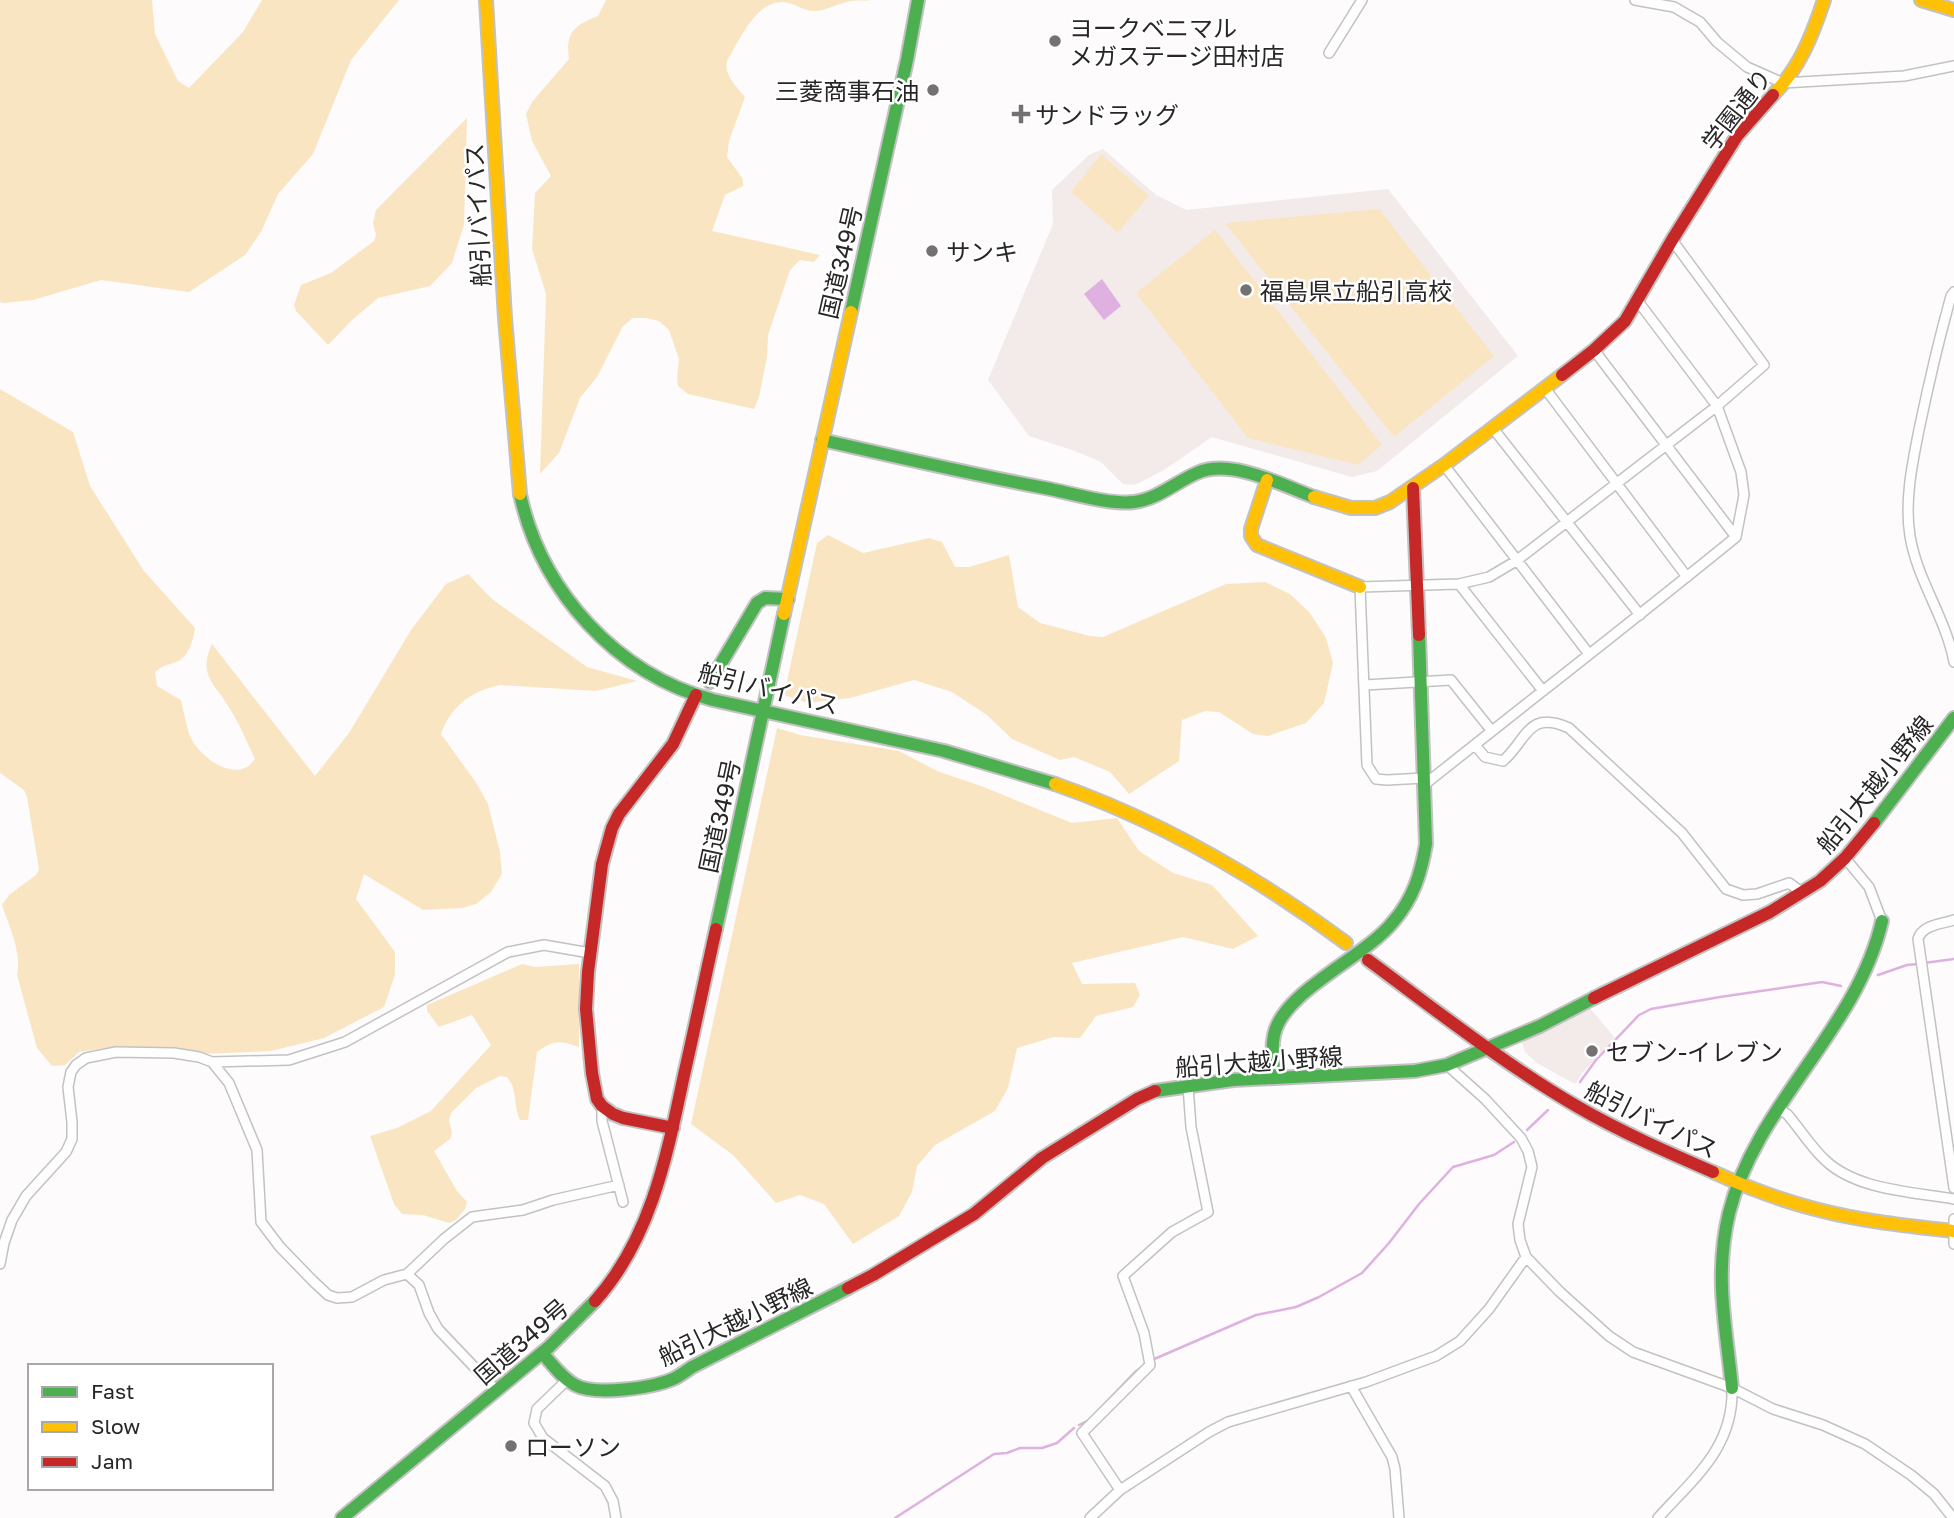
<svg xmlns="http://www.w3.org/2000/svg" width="1954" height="1518" viewBox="0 0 1954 1518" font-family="'Golos Text','Noto Sans JP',sans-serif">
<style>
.built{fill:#f3eaea}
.green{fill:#fae5c3}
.water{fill:#dfb1e1}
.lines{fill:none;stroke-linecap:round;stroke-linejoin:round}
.stream{stroke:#dfb1e1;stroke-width:2.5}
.street-casing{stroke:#c3c2c2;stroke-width:12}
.fast-casing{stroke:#c3c2c2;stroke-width:16}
.slow-casing{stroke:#c3c2c2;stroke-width:16}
.jam-casing{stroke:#c3c2c2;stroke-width:16}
.street{stroke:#fffefe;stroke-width:9}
.fast{stroke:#4caf50;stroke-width:12}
.slow{stroke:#ffc107;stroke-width:12}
.jam{stroke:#c62828;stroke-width:12}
.poi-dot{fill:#737171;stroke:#fff;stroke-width:2.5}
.labels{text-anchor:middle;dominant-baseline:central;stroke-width:5;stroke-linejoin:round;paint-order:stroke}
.poi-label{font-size:24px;fill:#282626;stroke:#fff;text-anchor:start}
.street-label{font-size:24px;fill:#282626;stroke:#fff}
</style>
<rect width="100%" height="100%" fill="#fdfbfb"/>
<path class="built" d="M 1103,149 L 1156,195 L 1186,210 L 1388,189 L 1518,356 L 1377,471 L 1352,477 L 1212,437 L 1164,470 L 1135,485 L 1123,484 L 1101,462 L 1075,451 L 1029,436 L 988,380 L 1053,224 L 1052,190 L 1089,155 Z
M 1589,1007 L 1615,1038 L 1583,1072 L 1575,1084 L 1537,1063 L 1525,1052 L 1521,1040 Z"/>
<path class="green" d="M 0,0 L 152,0 L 155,34 L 178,81 L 189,88 L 243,32 L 262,0 L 399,0 L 351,60 L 313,154 L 278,194 L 261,232 L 245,255 L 189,292 L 101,280 L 33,300 L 4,303 L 0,302 Z
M 606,0 L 872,0 C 865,1 858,0 851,1 C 838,3 827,11 814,11 C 803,11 795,3 784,2 C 756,0 739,41 727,61 C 724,75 736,86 745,97 L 729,141 L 727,157 L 743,179 L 743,186 L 725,195 L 712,231 L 820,255 L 814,262 L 800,260 L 790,270 L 768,335 L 767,357 L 759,397 L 754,409 L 688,394 L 678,386 L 677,379 L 679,359 L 669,330 L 659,321 L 646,318 L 633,318 L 623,326 L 597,377 L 580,398 L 559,453 L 540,474 L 546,294 L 532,249 L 535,193 L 551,176 L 532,141 L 526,114 L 532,102 L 569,59 C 565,32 575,25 598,16 Z
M 467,118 L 464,225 L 452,263 L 430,286 L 378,298 L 352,320 L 328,345 L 296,311 L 294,305 L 301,285 L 331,273 L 374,241 L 376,235 L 373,223 L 376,210 Z
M 1101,154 L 1149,196 L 1118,233 L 1071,192 Z
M 1379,209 L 1494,356 L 1394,437 L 1225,223 Z
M 1215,230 L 1382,445 L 1358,465 L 1248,438 L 1136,293 Z
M 0,389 L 73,432 L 90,486 L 144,571 L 195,628 C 193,641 189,657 176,662 C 165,666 165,664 155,672 L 157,686 L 181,700 C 184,712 186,727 191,738 C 199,755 228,778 247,767 C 251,765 253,761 255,759 C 247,742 240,725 230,709 C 216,684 197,676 212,644 L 315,776 L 349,733 L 411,630 L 446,584 L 468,574 L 492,599 L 587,667 L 637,681 L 596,691 L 500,685 C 471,691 451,706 441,734 L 477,784 L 488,804 L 500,852 L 502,874 L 491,892 L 476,904 L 462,908 L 423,910 L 364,874 L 356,899 L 395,952 L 395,975 L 384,1007 L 324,1038 L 271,1051 L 200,1054 L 119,1046 L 79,1052 L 65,1065 L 52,1066 L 37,1048 L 17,975 C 22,952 9,926 2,905 L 9,895 L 36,875 L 39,869 L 27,797 L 24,790 L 0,773 Z
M 828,535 L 863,553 L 929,538 L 942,542 L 955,567 L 969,567 L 1009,555 L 1018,607 L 1040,623 L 1090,636 L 1103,637 L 1226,584 L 1265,582 L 1290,594 L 1310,613 L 1326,638 L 1333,663 L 1324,703 L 1306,723 L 1268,736 L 1253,734 L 1219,712 L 1205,711 L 1182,720 L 1179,761 L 1129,794 L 1110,772 L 1074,757 L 1060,760 L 1012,739 L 987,715 L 952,692 L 914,680 L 850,698 L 808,703 L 784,695 L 817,543 Z
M 777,728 L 800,735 L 899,751 L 937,771 L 981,786 L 1072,823 L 1117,818 L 1139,851 L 1173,873 L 1212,885 L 1258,936 L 1233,949 L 1183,937 L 1072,963 L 1082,984 L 1135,983 L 1140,995 L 1133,1007 L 1096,1016 L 1080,1038 L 1054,1037 L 1017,1048 L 1008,1088 L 995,1111 L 935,1145 L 917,1166 L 912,1192 L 899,1216 L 853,1244 L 824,1204 L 800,1195 L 776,1203 L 733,1155 L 691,1124 Z
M 522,964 L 535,967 L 579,964 L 579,1047 C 559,1040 554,1040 537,1052 L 528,1120 L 520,1120 C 513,1105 518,1090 507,1077 L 500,1076 L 476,1088 L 451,1113 L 449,1120 L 452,1133 L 450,1139 L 434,1151 L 457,1191 L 467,1202 L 465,1209 L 456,1220 L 449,1223 L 423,1215 L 402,1214 L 394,1204 L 370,1136 L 397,1128 L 431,1111 L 491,1045 L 472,1015 L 439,1027 L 427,1011 L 427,1005 Z"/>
<path class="water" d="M 1102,279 L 1121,306 L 1104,320 L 1084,294 Z"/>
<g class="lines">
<path class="stream" d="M 1924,963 L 1954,959
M 1878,975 L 1907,965 L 1918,964
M 1580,1082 L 1596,1060 L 1639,1015 L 1651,1009 L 1720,997 L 1822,982 L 1841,986
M 1527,1130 L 1548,1110
M 1152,1360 L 1256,1315 L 1296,1307 L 1319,1297 L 1362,1273 L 1389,1243 L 1419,1204 L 1453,1167 L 1494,1155 L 1514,1142
M 1093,1416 L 1135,1372 L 1146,1364
M 1079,1425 L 1089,1420
M 895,1518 L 994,1454 L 1007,1453 L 1020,1448 L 1042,1448 L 1057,1443 L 1074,1428"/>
<defs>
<path id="street" d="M 1635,0 L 1674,7 L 1686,14 L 1700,22 L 1717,42 L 1747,67 L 1783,83 L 1904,76 L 1954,66
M 1329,53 L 1362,0
M 1954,292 L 1951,296 C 1939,339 1929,382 1920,425 C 1913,460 1904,500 1910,536 C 1917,580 1946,618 1954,662
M 1594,350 L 1736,537
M 1544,387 L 1687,577
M 1492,427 L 1640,615
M 1444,465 L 1589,654
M 1459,584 L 1543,691
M 1365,685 L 1451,680 L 1491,730
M 1475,745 L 1485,757 L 1503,761 C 1527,740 1528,709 1569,728 L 1682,833 L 1726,889 L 1743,895 L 1757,894 L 1789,883 L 1803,893
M 1424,778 L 1387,780 L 1376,779 L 1367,765 L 1360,587 L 1459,584 L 1489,577 L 1516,561 L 1717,406 L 1764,365 L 1672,240
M 1424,785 C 1528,702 1633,621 1736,537 L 1744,495 L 1741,472 L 1717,406 L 1637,300
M 1845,858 L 1869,887 L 1882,921
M 1954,920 C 1941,924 1922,925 1918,939 L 1954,1188
M 212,1062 L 289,1060 L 345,1042 L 508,952 L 544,945 L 590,953
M 1447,1065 L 1485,1099 L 1521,1138 L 1528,1151 L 1532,1167 L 1518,1224 L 1520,1240 L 1526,1257 L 1560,1292 L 1609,1336 L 1633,1352 L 1732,1388 L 1773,1409 L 1823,1425 L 1865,1444 L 1911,1475 L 1934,1494 L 1953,1518
M 602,1106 L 602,1121 L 623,1202
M 1779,1109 L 1787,1114 C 1800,1129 1811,1147 1825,1160 C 1856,1190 1913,1192 1954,1199
M 1954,1219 L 1954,1244
M 0,1264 L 4,1243 L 12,1220 L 26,1196 L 66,1152 L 72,1139 L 72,1122 L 68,1087 L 71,1072 L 76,1065 L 86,1058 L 116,1052 L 174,1053 L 199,1057 L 212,1062 L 229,1083 L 257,1150 L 261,1222 L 280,1247 L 313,1281 L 328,1295 L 337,1298 L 352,1297 L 384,1280 L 407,1274 L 444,1239 L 472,1217 L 523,1210 L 553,1200 L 619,1185
M 407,1274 L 419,1285 L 429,1313 L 438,1329 L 497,1391
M 567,1380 L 537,1409 L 534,1423 L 543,1438 L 605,1486 L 613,1501 L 616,1518
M 1351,1386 L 1392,1457 L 1395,1469 L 1399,1518
M 1120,1490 L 1082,1433 L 1150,1365 L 1144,1333 L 1123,1276 L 1172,1232 L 1208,1212 L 1191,1127 L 1188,1086
M 1090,1518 L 1120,1490 L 1209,1432 L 1228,1422 L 1366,1382 L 1436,1356 L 1460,1341 L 1489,1309 L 1526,1257
M 1658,1518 C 1695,1477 1734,1447 1732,1388"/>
<path id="fast" d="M 851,312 L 907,60 L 918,0
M 822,440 C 896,457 971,474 1045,488 C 1071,493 1109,505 1134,502 C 1158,499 1176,482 1197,473 C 1230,458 1282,485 1314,497
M 520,494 C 541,591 616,674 713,700 L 944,751 L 1055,784
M 710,682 L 757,603 L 765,598 L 788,599
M 1874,823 L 1954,718
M 716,929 L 784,614
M 1275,1078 C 1273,1064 1271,1049 1274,1035 C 1283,991 1363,959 1393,922 C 1413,899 1421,874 1426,844 L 1419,635
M 1155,1091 L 1233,1080 L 1415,1071 L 1447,1065 L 1540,1026 L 1594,998
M 543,1354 C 553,1365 562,1378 575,1385 C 595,1396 652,1388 673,1379 C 680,1376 686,1371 692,1367 L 848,1288
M 1732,1388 C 1726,1326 1714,1276 1729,1213 C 1756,1104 1857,1030 1882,921
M 342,1518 L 549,1347 L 595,1301"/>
<path id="slow" d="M 486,0 L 505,318 L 520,494
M 1921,0 L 1954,10
M 1773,95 C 1800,67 1812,36 1824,0
M 1267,480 L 1251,529 L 1251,536 L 1257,545 L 1360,587
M 1314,497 L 1351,508 L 1375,508 L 1390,502 L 1444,465 L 1562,375
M 784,614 L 851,312
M 1055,784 C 1161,821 1256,876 1346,943
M 1713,1172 C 1746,1187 1780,1200 1815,1209 C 1860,1221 1907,1226 1954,1231"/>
<path id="jam" d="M 1562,375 L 1594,350 L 1625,321 L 1672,240 L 1737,136 L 1773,95
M 1413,488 L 1419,635
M 1368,960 C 1437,1011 1504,1064 1578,1107 C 1621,1132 1667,1152 1713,1172
M 1594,998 L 1770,912 L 1820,881 L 1845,858 L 1874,823
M 673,1128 L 623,1118 L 613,1114 L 602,1106 L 597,1099 L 592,1073 L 586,1009 L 588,972 L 602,864 L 612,828 L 619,814 L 673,744 L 696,695
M 848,1288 L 873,1275 L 974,1214 L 1042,1158 L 1137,1099 L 1155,1091
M 595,1301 C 651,1239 667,1155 684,1075 C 695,1027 705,978 716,929"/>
</defs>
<use href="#street" class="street-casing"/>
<use href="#fast" class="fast-casing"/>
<use href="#slow" class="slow-casing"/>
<use href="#jam" class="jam-casing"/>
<use href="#street" class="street"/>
<use href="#fast" class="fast"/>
<use href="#slow" class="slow"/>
<use href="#jam" class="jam"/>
</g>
<g class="poi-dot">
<circle cx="1055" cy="41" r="7"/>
<circle cx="933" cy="90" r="7"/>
<path d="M1017.5 103.5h7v7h7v7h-7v7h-7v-7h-7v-7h7z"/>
<circle cx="932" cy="251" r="7"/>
<circle cx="1246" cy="290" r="7"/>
<circle cx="1592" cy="1051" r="7"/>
<circle cx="511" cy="1446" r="7"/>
</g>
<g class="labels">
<g class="poi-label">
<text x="1069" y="27">ヨークベニマル<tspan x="1069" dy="28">メガステージ田村店</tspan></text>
<text x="919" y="90" text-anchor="end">三菱商事石油</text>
<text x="1035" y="114">サンドラッグ</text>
<text x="946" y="251">サンキ</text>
<text x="1260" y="290">福島県立船引高校</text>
<text x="1606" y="1051">セブン-イレブン</text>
<text x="525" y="1446">ローソン</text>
</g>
<g class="street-label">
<text transform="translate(1736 109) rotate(-52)">学園通り</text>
<text transform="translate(477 215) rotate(-93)">船引バイパス</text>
<text transform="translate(840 262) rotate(-77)">国道349号</text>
<text transform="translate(769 688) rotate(14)">船引バイパス</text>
<text transform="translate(1874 784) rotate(-51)">船引大越小野線</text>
<text transform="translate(719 816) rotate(-78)">国道349号</text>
<text transform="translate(1259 1061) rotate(-4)">船引大越小野線</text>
<text transform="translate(1652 1119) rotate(26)">船引バイパス</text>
<text transform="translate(735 1321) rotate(-26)">船引大越小野線</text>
<text transform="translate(521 1341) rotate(-41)">国道349号</text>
</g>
</g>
<rect x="28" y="1364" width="245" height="126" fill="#ffffff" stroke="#a9a8a8" stroke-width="2"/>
<rect x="42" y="1387" width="35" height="10" fill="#4caf50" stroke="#a9a8a8" stroke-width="2"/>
<text x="91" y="1399" font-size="21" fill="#282626">Fast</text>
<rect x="42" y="1422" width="35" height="10" fill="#ffc107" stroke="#a9a8a8" stroke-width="2"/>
<text x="91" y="1434" font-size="21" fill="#282626">Slow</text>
<rect x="42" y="1457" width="35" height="10" fill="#c62828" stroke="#a9a8a8" stroke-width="2"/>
<text x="91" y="1469" font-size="21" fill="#282626">Jam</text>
</svg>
